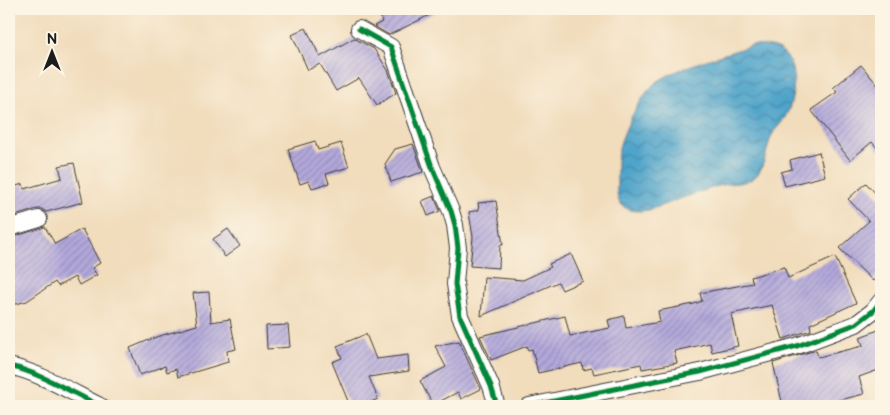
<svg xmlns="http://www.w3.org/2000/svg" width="890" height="415" viewBox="0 0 890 415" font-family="'Balsamiq Sans',sans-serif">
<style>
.water{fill:url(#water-waves);stroke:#366074}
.building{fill:url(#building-hatch)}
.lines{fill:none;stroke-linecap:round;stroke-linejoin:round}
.street-casing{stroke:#3c3934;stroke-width:18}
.street{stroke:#fff;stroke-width:16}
.cycleway-casing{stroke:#fcf5e5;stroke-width:8}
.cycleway{stroke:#00873e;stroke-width:5}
</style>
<defs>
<pattern id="water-waves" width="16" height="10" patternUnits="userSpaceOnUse" patternTransform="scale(1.25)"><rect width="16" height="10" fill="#4fa4cb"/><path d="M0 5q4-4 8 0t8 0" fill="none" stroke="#4185a4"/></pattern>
<pattern id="building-hatch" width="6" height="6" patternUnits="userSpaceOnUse" patternTransform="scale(1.25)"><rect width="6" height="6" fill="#b3a9dc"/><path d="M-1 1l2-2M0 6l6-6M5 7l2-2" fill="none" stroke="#9189b2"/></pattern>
</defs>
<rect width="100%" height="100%" fill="#fcf5e5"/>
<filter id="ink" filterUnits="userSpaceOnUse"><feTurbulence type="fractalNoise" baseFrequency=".02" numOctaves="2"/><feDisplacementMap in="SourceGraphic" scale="10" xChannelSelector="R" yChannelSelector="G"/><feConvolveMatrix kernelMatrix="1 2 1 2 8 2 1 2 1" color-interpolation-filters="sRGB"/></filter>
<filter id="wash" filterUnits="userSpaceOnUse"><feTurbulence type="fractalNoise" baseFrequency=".0096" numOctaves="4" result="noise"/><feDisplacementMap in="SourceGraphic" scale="20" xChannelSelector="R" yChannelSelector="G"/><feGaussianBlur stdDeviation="1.12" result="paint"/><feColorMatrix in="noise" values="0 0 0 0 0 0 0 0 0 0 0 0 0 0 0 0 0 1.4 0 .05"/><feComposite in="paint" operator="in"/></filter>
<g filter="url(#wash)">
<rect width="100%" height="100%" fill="#f1dcbb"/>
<path class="water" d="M 753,45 C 762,46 775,46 782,52 C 799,65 795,101 785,117 C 782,124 775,128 772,135 C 766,148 765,169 755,177 C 745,185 730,182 718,186 C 695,193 672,202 649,210 C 639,211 629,213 621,204 C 616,199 617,189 617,182 C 617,171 616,159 619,148 C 624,129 638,102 651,87 C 666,70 729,53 753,45 Z"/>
<g id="blocks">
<path class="building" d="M 387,9 L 442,9 L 389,35 L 374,26 L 382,22 L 378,13 Z
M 306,28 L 320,57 L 354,38 L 374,49 L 388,70 L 396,93 L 377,105 L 359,78 L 336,91 L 320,64 L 308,70 L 292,35 Z
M 861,65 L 881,89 L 881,153 L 872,142 L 850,160 L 811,110 L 837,92 L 833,88 Z
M 315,141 L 318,150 L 341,143 L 349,167 L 326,174 L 329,183 L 312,188 L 309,181 L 300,184 L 288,149 Z
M 413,144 L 423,172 L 391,182 L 385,164 L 395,149 Z
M 819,152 L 825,176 L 785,186 L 781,172 L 792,169 L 790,160 Z
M 74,163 L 83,202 L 46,212 L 42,209 L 37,209 L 9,218 L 9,188 L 23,184 L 24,189 L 62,178 L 59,166 Z
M 866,183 L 881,199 L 881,272 L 873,281 L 839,248 L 869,221 L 848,199 Z
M 434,196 L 440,211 L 428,216 L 422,201 Z
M 496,201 L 503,245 L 500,245 L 499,268 L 470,266 L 473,237 L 469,212 L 479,210 L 478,203 Z
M 45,227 L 55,244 L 82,229 L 100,263 L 92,268 L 97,275 L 79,285 L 75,277 L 58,286 L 55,282 L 27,301 L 9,306 L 9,238 Z
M 228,229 L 240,246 L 225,257 L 213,239 Z
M 571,254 L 583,281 L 562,290 L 558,282 L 481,316 L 484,277 L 523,280 L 551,267 L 549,264 Z
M 835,257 L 856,303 L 810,324 L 811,330 L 783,339 L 772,305 L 731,314 L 738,346 L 712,352 L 710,343 L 674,351 L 677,363 L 642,369 L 641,364 L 594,374 L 592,368 L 583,370 L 582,363 L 538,373 L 532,349 L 528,350 L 527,346 L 491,360 L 480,336 L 565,316 L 570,336 L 610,328 L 608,320 L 624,316 L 626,328 L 660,322 L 658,311 L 694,304 L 702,301 L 700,293 L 753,283 L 751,277 L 784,267 L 788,278 Z
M 209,292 L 211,322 L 230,319 L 236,349 L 227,351 L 228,362 L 178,377 L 176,369 L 167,372 L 165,366 L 140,375 L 130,348 L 156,337 L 197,325 L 193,293 Z
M 288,325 L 290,347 L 267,349 L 266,326 Z
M 881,329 L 881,369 L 859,377 L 864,394 L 824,404 L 824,406 L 783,406 L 773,363 L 816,350 L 818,357 L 863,346 L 860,337 Z
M 366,334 L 376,359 L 408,355 L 409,371 L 369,377 L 378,399 L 362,406 L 350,406 L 332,362 L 342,358 L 337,346 Z
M 459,341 L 481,389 L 461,399 L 458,392 L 433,405 L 420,381 L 446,367 L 435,346 Z"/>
</g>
</g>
<g filter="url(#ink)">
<use href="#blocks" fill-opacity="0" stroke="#3c3934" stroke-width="1"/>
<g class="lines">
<defs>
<path id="street" d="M 359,29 L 391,47 L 432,167 L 451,211 L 455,225 L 458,248 L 455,284 L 460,316 L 491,386 L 497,406
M 9,228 L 39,219
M 9,366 C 41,373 71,392 100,406
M 529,406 L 700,372 L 797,346 L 856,324 L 873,311 L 881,301"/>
</defs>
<use href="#street" class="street-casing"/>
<use href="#street" class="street"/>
<defs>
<path id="cycleway" d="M 359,29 L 391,47 L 432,167 L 451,211 L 455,225 L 458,248 L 455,284 L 460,316 L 491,386 L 497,406
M 9,366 C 41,373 71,392 100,406
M 529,406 L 700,372 L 797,346 L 856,324 L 873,311 L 881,301"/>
</defs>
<use href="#cycleway" class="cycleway-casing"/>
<use href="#cycleway" class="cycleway"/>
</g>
</g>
<rect width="890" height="415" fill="none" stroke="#fcf5e5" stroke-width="30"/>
<g transform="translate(52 52)" stroke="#fcf5e5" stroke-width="4" paint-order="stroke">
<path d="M0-4L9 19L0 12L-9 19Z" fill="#1c1c1c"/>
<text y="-8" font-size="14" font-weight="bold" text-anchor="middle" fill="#1c1c1c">N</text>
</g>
</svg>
